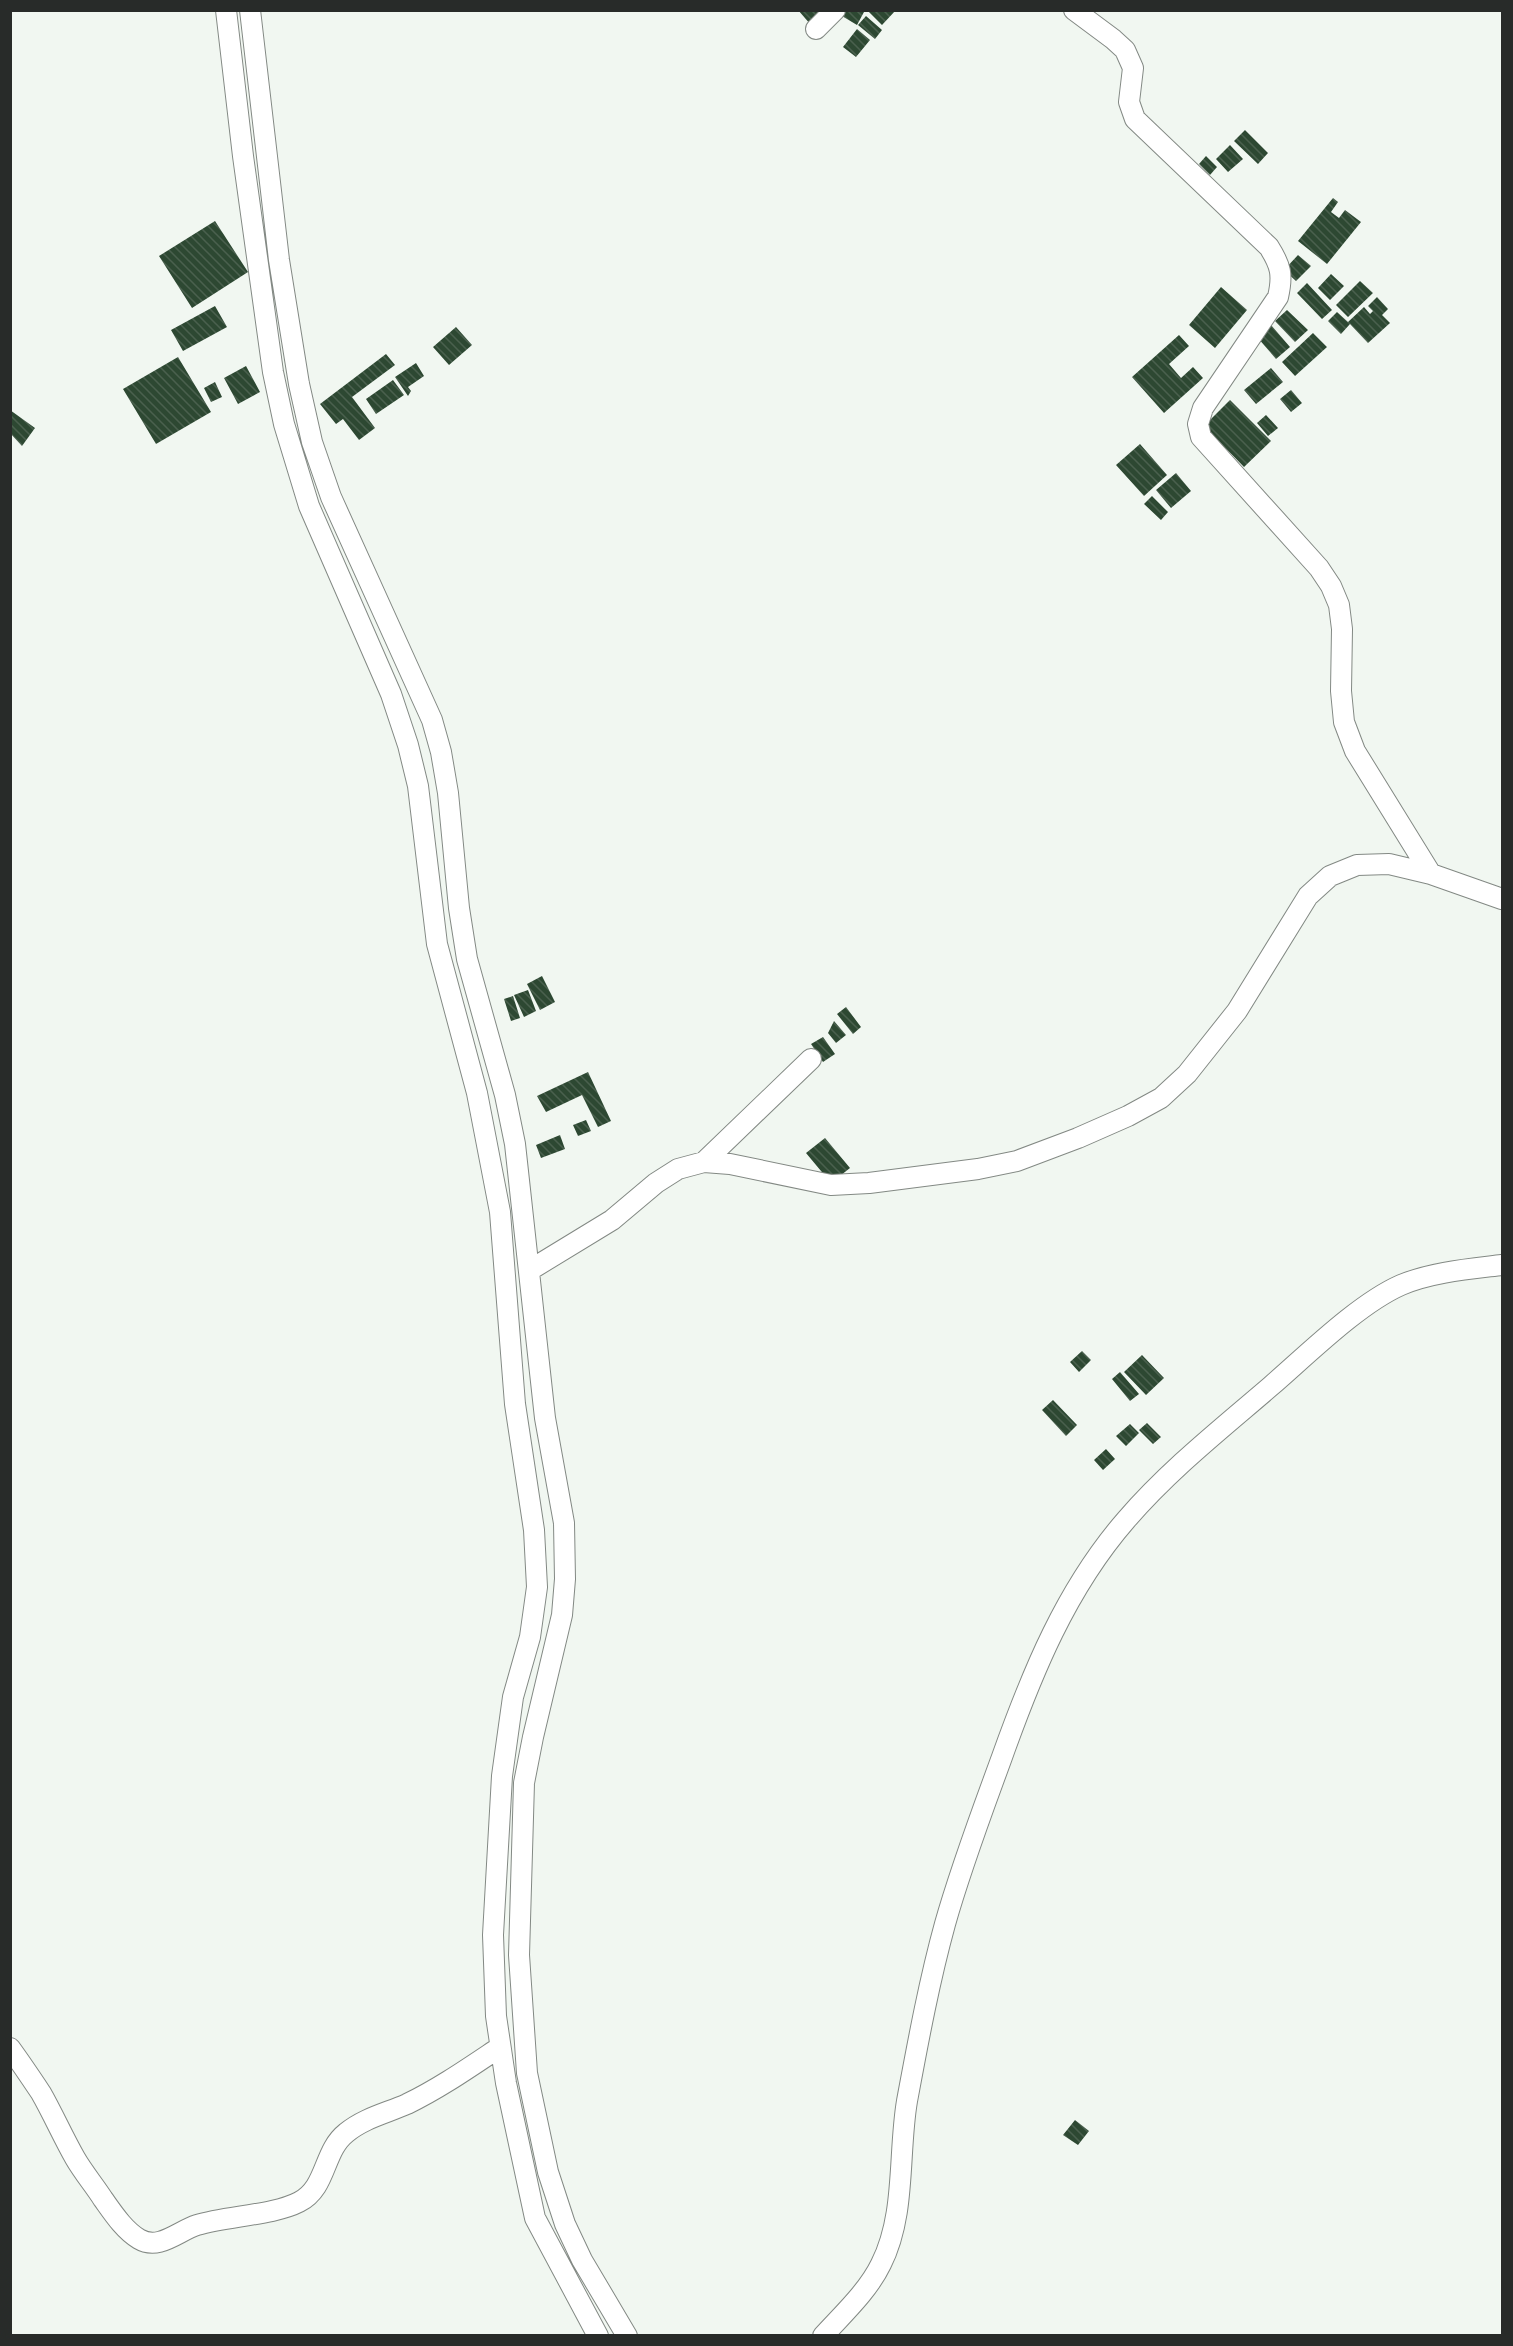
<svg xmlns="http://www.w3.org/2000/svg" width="1513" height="2346" viewBox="0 0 1513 2346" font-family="'Fira Sans Condensed',sans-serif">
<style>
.building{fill:url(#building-back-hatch)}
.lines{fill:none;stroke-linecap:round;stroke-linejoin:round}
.minor-casing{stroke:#838984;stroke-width:22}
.minor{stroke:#fff;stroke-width:20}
</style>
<defs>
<pattern id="building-back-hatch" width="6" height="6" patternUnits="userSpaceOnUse" patternTransform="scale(1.5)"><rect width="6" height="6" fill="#2d4832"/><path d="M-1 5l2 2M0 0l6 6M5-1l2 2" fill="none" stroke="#4a604e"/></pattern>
</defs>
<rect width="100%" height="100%" fill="#f1f7f1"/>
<path class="building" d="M 798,10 L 827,10 L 811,25 Z
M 845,10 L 862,10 L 864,12 L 857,25 L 842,16 Z
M 867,10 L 896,10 L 882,25 Z
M 866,16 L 882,30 L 875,39 L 858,25 Z
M 857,29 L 870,40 L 856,57 L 843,47 Z
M 1245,130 L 1268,153 L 1258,164 L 1234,141 Z
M 1230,145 L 1243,159 L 1228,172 L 1216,159 Z
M 1206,156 L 1217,167 L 1210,175 L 1199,164 Z
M 1333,198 L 1338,202 L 1331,212 L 1339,218 L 1345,210 L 1361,222 L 1327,264 L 1298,241 Z
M 215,221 L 248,272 L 192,308 L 159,256 Z
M 1298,255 L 1311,266 L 1296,281 L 1284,270 Z
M 1331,274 L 1344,286 L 1330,300 L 1318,288 Z
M 1360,281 L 1373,293 L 1348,317 L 1336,305 Z
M 1307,283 L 1332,310 L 1322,319 L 1297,293 Z
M 1221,287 L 1247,310 L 1215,348 L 1189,325 Z
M 1377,297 L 1388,309 L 1382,315 L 1390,323 L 1368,343 L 1350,324 L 1341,334 L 1328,321 L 1337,312 L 1348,322 L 1364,307 L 1370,314 L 1373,311 L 1368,306 Z
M 215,306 L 227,327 L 183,351 L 171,330 Z
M 1287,310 L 1308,330 L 1295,342 L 1275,321 Z
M 1271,325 L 1290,347 L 1276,359 L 1257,337 Z
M 456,327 L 472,345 L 449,365 L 433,347 Z
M 1313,333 L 1327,347 L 1295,376 L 1282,362 Z
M 1179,335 L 1189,346 L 1169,364 L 1181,378 L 1193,367 L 1203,378 L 1164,413 L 1132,377 Z
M 386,354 L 395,365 L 352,397 L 375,428 L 359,440 L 343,419 L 336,424 L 320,404 Z
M 178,357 L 211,412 L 156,444 L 123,389 Z
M 416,363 L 424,376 L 408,387 L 411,391 L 408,396 L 395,377 Z
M 246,366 L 260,392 L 238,404 L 224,378 Z
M 1271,368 L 1283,382 L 1256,404 L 1244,390 Z
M 393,380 L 404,395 L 376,414 L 366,399 Z
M 215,382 L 222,397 L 211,402 L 204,388 Z
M 1291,390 L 1302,403 L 1291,412 L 1280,399 Z
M 1230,400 L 1271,441 L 1244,467 L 1204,426 Z
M 10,410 L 35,428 L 22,446 L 10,433 Z
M 1266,415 L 1278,428 L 1268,436 L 1257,423 Z
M 1140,444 L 1167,475 L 1144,496 L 1116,465 Z
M 1176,473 L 1191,491 L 1171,508 L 1156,490 Z
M 1152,496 L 1168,512 L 1161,520 L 1144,504 Z
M 542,976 L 555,1002 L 540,1010 L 527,984 Z
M 528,990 L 536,1011 L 524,1017 L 514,995 Z
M 513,996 L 520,1018 L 511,1021 L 504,999 Z
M 846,1007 L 861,1027 L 853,1034 L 837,1014 Z
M 834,1021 L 846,1035 L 836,1043 L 828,1033 Z
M 823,1037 L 835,1054 L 823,1062 L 811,1044 Z
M 588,1072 L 611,1121 L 598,1127 L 582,1095 L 546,1112 L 537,1096 Z
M 586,1120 L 591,1131 L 578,1136 L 573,1125 Z
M 560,1135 L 565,1149 L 541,1158 L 536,1145 Z
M 825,1138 L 850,1168 L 831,1183 L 806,1153 Z
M 1082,1351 L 1091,1360 L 1079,1372 L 1070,1362 Z
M 1142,1355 L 1164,1378 L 1146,1395 L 1124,1372 Z
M 1120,1372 L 1139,1394 L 1130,1401 L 1112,1379 Z
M 1053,1400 L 1077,1425 L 1066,1436 L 1042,1410 Z
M 1147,1423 L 1161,1437 L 1153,1444 L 1139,1430 Z
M 1130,1424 L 1139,1433 L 1126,1446 L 1116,1436 Z
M 1106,1449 L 1115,1459 L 1103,1470 L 1094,1460 Z
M 1075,2120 L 1089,2131 L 1078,2145 L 1063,2135 Z"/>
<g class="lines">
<defs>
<path id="minor" d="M 226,10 L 243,156 L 273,372 L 284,424 L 309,506 L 391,694 L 408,745 L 418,786 L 437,944 L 477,1093 L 500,1212 L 515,1404 L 534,1530 L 537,1587 L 530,1637 L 513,1697 L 502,1776 L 493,1935 L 496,2016 L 506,2083 L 535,2218 L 598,2336
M 250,10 L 279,260 L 299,384 L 312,442 L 331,497 L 432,720 L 441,752 L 448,793 L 459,908 L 467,959 L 505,1095 L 515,1144 L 545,1418 L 564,1523 L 565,1579 L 562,1615 L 533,1737 L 524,1783 L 519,1955 L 527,2073 L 548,2172 L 565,2224 L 582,2260 L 627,2336
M 1074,10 L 1113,39 L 1125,50 L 1133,68 L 1129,102 L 1135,119 L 1269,247 C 1281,266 1283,275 1278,297 L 1203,408 L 1198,424 L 1201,437 L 1319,568 L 1331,586 L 1339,605 L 1342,629 L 1341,691 L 1344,722 L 1355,751 L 1431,874
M 816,29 L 835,10
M 704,1162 L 811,1059
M 530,1270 L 612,1220 L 656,1183 L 678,1169 L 704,1162 L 730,1164 L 831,1185 L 869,1183 L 978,1169 L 1017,1161 L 1078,1138 L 1128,1116 L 1161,1098 L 1187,1074 L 1237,1011 L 1308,896 L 1330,876 L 1357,865 L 1389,864 L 1431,874 L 1502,899
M 10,2048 C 21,2063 31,2078 41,2093 C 53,2114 63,2137 75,2158 C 83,2172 94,2185 103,2199 C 113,2213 124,2230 139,2239 C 159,2251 178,2231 197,2225 C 227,2216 274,2215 299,2202 C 327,2188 323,2151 346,2133 C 364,2118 387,2113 407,2104 C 440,2088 470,2067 500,2047
M 823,2336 C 843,2314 868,2291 881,2264 C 906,2215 898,2154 907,2101 C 918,2042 929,1982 945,1924 C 961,1867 982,1812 1002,1757 C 1032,1673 1066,1589 1126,1520 C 1169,1470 1221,1429 1271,1386 C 1307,1355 1358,1304 1401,1285 C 1432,1272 1469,1269 1502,1265"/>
</defs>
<use href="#minor" class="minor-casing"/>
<use href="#minor" class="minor"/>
</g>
<rect width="1513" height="2346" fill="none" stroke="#282b29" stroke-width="24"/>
</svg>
